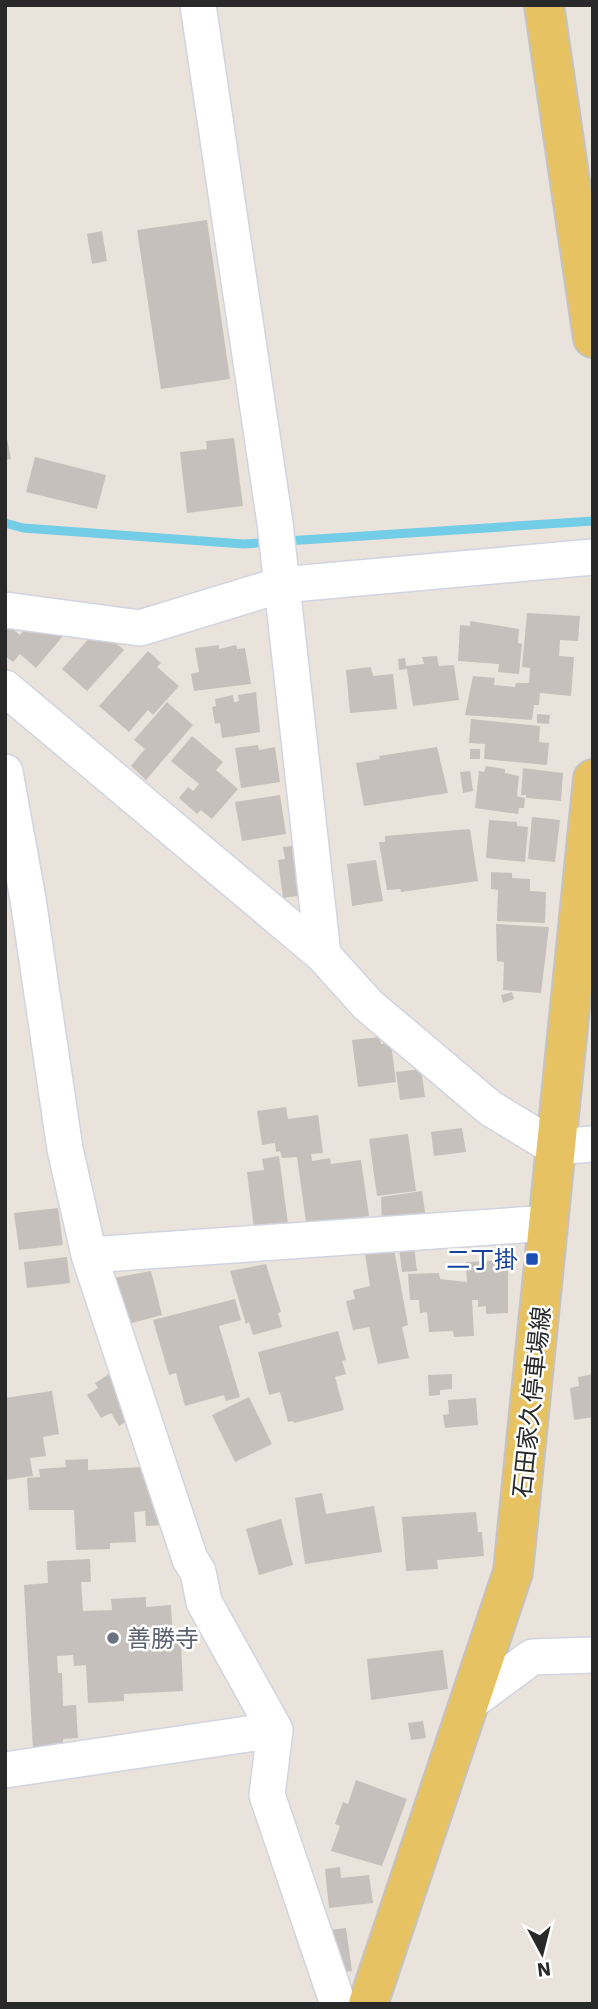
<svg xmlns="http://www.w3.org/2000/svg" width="598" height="2009" viewBox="0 0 598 2009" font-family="'IBM Plex Sans','Noto Sans JP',sans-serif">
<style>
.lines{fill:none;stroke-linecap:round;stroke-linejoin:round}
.stream{stroke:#74cde6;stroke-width:9}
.building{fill:#c5c0bb}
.minor-casing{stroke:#d1d4e1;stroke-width:38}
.major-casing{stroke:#c3c3c3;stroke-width:42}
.minor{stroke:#fff;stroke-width:35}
.major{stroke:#e7c263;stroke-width:38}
.transit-dot{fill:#1a4fb4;stroke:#fff;stroke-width:2.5}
.worship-dot{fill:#6b7280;stroke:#fff;stroke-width:2.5}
.labels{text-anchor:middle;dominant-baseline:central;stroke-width:5;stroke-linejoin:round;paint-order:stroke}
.transit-label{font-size:24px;fill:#164399;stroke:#fff;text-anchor:end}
.street-label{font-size:24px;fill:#292929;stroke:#fff}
.worship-label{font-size:24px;fill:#5b616d;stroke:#fff;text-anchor:start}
</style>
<rect width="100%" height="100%" fill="#eae3db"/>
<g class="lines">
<path class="stream" d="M 5,523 L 23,528 L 244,544 L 272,542
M 286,541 L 593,521"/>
</g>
<path class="building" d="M 207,220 L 230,379 L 161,389 L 137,230 Z
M 102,231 L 107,261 L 92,264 L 87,234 Z
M 5,428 L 11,459 L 5,460 Z
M 234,438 L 243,506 L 187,513 L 180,452 L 207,449 L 206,441 Z
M 35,457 L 106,475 L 97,509 L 26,492 Z
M 5,609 L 11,627 L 20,635 L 38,614 L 63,636 L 36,668 L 20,654 L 13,662 L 5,656 Z
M 527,613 L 580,616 L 578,641 L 560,640 L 559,656 L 574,657 L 571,696 L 540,693 L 539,705 L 534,705 L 532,720 L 465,715 L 473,676 L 495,678 L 494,685 L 515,687 L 516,683 L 529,683 L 530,668 L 522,667 Z
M 470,621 L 519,629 L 518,643 L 522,644 L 519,674 L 498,672 L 499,664 L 458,661 L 460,625 L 470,626 Z
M 98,628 L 124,650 L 87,691 L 62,669 Z
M 219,645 L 219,649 L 236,645 L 237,649 L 245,648 L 251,684 L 194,691 L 191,674 L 199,672 L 195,648 Z
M 148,651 L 161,663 L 157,667 L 179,686 L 153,715 L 148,710 L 129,732 L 99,706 Z
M 437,656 L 439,666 L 454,665 L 459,700 L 413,706 L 407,669 L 399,670 L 398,659 L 405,658 L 406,666 L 424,664 L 422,657 Z
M 371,667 L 373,676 L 393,674 L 397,709 L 350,713 L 346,670 Z
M 256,692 L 260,732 L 222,738 L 220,723 L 215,724 L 212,707 L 216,706 L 215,699 L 233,695 L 234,702 L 239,701 L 238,695 Z
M 167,702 L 193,725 L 146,780 L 131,766 L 145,749 L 134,740 Z
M 537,714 L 550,715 L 549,724 L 537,723 Z
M 471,719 L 540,726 L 539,742 L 549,743 L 547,765 L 484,759 L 485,744 L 469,743 Z
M 192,736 L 223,762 L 216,770 L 238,789 L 212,819 L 201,810 L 197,814 L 179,798 L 188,787 L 193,791 L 199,784 L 171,761 Z
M 258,745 L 259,750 L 275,747 L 280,782 L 241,788 L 235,748 Z
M 437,747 L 448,793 L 364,806 L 356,763 L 380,759 L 379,756 Z
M 470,749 L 480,749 L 480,759 L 470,759 Z
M 486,766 L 505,769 L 505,773 L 519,776 L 517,796 L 525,798 L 524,808 L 519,808 L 518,814 L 475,808 L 479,771 L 484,772 Z
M 523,768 L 563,773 L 561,801 L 526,798 L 526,795 L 521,795 Z
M 470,771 L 473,791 L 463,793 L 460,772 Z
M 280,795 L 286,834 L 242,841 L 235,802 Z
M 532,817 L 560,820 L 555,862 L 528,859 Z
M 489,820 L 517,822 L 517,826 L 528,827 L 525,862 L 486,858 Z
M 470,829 L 478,881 L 401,892 L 400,889 L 387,890 L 379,842 L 385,842 L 385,836 Z
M 306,844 L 313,894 L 283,898 L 278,860 L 285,859 L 283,847 Z
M 376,860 L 383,901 L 352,906 L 347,864 Z
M 491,872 L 512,873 L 512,878 L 530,879 L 530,891 L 546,892 L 545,923 L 497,921 L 498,890 L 491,889 Z
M 496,924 L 549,927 L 541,993 L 503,990 L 504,962 L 497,961 Z
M 512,992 L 514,999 L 503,1003 L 501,995 Z
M 380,1037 L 381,1044 L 391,1043 L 396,1082 L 358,1087 L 352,1040 Z
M 421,1069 L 425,1097 L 400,1100 L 396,1072 Z
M 286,1107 L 288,1119 L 318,1115 L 323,1153 L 311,1154 L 312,1161 L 330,1158 L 331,1164 L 361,1160 L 369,1216 L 340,1220 L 342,1232 L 308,1237 L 297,1157 L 282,1158 L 280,1151 L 276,1152 L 275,1143 L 262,1145 L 257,1111 Z
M 462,1128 L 466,1152 L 434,1156 L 431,1132 Z
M 408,1134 L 416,1191 L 377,1196 L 369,1139 Z
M 279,1156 L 288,1224 L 254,1229 L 247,1172 L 264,1170 L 262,1159 Z
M 422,1191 L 426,1219 L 382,1226 L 381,1197 Z
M 58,1208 L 63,1245 L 19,1250 L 14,1213 Z
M 414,1246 L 417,1271 L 402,1272 L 399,1248 Z
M 394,1249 L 408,1325 L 402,1327 L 409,1358 L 378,1364 L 369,1327 L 353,1330 L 346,1301 L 355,1299 L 353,1290 L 370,1286 L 365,1254 Z
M 67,1257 L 70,1283 L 27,1288 L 24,1262 Z
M 508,1260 L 508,1313 L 486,1314 L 486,1306 L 478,1307 L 478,1300 L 472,1300 L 474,1336 L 454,1337 L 453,1331 L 429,1332 L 427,1312 L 420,1313 L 419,1300 L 410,1300 L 408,1274 L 439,1273 L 440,1279 L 467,1282 L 466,1262 Z
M 266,1264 L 281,1312 L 278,1313 L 282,1327 L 253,1335 L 249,1322 L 246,1324 L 230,1271 Z
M 151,1271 L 162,1315 L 121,1326 L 108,1279 Z
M 235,1299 L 241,1320 L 219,1326 L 240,1397 L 226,1401 L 224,1395 L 185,1406 L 176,1373 L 169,1375 L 153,1320 Z
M 338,1331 L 346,1360 L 342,1361 L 346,1374 L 335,1377 L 344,1410 L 294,1423 L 293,1421 L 288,1422 L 280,1392 L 269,1395 L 258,1352 Z
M 111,1373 L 137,1415 L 119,1426 L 111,1413 L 101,1418 L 87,1395 L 98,1388 L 95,1383 Z
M 452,1374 L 452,1389 L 440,1390 L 440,1395 L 429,1396 L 428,1375 Z
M 593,1374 L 593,1417 L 574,1420 L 570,1388 L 579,1386 L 578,1377 Z
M 52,1391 L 59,1434 L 43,1437 L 46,1456 L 30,1458 L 33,1476 L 5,1480 L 5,1398 Z
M 249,1397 L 272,1444 L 235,1462 L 212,1415 Z
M 476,1398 L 478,1425 L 445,1428 L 443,1415 L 449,1414 L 448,1400 Z
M 88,1459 L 88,1470 L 142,1467 L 143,1478 L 176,1476 L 179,1524 L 146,1526 L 145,1511 L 134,1512 L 136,1542 L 110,1543 L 110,1549 L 76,1550 L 74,1510 L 29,1510 L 27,1478 L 40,1477 L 39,1469 L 66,1467 L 65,1460 Z
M 322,1493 L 326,1514 L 374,1506 L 382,1552 L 305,1564 L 295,1498 Z
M 476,1512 L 478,1532 L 482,1532 L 484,1556 L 437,1560 L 438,1569 L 406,1571 L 402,1517 Z
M 281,1519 L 293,1565 L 259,1575 L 246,1529 Z
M 90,1559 L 91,1582 L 81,1582 L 83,1611 L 112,1610 L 111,1599 L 146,1597 L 146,1607 L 171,1605 L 173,1640 L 181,1639 L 183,1691 L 124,1694 L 124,1701 L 88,1703 L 86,1665 L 74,1666 L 73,1655 L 57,1656 L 58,1673 L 62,1673 L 63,1706 L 76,1705 L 78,1738 L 63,1739 L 63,1748 L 33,1750 L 24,1585 L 48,1583 L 47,1561 Z
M 443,1650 L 448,1689 L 371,1700 L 367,1659 Z
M 423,1721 L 426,1738 L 411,1740 L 408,1723 Z
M 356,1780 L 407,1799 L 382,1866 L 331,1851 L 340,1826 L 335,1824 L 343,1802 L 348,1804 Z
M 340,1867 L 341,1878 L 369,1875 L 373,1903 L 329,1908 L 325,1869 Z
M 346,1928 L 352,1971 L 337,1973 L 331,1930 Z"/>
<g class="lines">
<defs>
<path id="minor" d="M 198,5 L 275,523 L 323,955
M 5,610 L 140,628 L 281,585 L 593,557
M 5,688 L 323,955 L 368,1005 L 490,1108 L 554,1147 L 593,1144
M 5,772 L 28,899 L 65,1149 L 89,1255 L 190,1559 L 198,1572 L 204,1602 L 275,1730 L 267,1795 L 338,2004
M 89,1255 L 549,1223
M 471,1702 L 532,1657 L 593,1655
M 5,1770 L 275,1730"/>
<path id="major" d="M 544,5 L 593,338
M 368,2004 L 513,1572 L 593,779"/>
</defs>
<use href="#minor" class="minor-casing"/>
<use href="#major" class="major-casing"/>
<use href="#minor" class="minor"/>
<use href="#major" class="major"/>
</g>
<rect class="transit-dot" x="525" y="1252" width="14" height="14" rx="3.5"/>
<circle class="worship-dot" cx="113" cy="1638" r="7"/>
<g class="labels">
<g class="transit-label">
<text x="518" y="1259">二丁掛</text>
</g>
<g class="street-label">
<text transform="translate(531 1402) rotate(-84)">石田家久停車場線</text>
</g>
<g class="worship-label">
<text x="127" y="1638">善勝寺</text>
</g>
</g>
<rect width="598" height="2009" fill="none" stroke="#292929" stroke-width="14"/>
<g transform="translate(542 1953) rotate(173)" stroke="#ffffff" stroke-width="5" paint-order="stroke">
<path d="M0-5L12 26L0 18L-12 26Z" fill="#292929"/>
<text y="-10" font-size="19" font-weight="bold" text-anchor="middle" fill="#292929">N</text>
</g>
</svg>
